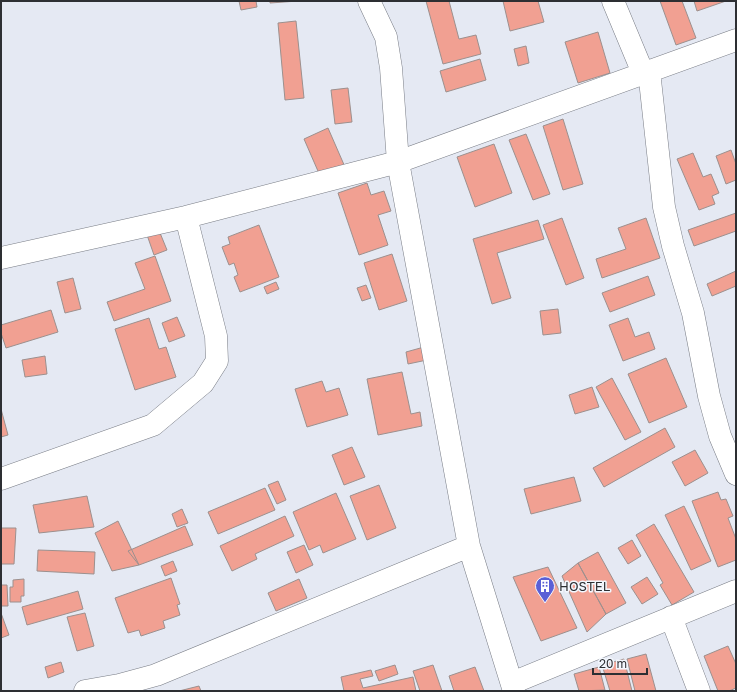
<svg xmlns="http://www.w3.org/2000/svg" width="737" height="692" viewBox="0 0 737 692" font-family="'Golos Text',sans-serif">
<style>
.building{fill:#f1a092;stroke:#9c908e}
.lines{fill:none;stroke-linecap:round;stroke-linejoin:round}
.minor-casing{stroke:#787c85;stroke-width:23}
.minor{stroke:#fff;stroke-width:22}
.labels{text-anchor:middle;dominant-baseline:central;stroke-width:3;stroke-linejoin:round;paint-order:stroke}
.poi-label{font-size:13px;fill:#2d2f33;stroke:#f3f7fe;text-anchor:start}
</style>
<rect width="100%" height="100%" fill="#e5e9f3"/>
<path class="building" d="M 239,1 L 256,1 L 257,7 L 241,10 Z
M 270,1 L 298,1 L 270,3 Z
M 426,1 L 449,1 L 459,39 L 476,35 L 481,54 L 443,64 Z
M 503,1 L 538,1 L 544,22 L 510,31 Z
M 660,1 L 682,1 L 696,38 L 676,45 Z
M 694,1 L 726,1 L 697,11 Z
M 296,21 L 304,98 L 285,100 L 278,23 Z
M 598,32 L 610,73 L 578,83 L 565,42 Z
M 526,46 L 529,63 L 518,66 L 514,49 Z
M 480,59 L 486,80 L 446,92 L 440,71 Z
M 348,88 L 352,122 L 335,124 L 331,90 Z
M 563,119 L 583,184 L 563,190 L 543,126 Z
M 328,128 L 345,167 L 321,178 L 304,139 Z
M 526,134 L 550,194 L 533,200 L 509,140 Z
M 494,144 L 512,193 L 475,207 L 457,157 Z
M 731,150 L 736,164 L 736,180 L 726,184 L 716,156 Z
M 693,153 L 703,177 L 711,174 L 719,193 L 712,196 L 715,204 L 699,210 L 677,159 Z
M 367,183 L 371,195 L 384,191 L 391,211 L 378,215 L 388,245 L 359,255 L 338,193 Z
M 736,213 L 736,231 L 694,246 L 688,230 Z
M 562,218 L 584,278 L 566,285 L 543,225 Z
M 646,218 L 660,258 L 602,278 L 596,259 L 626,249 L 618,228 Z
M 538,220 L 544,239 L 497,253 L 511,298 L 492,304 L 473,239 Z
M 259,225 L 279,277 L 240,292 L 234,277 L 238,275 L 234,263 L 229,265 L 222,247 L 230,244 L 228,237 Z
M 158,228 L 167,250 L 154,255 L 146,232 Z
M 392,254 L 407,301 L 379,310 L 364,263 Z
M 155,256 L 171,301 L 114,321 L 107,302 L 145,289 L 135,263 Z
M 736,271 L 736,286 L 712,296 L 707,284 Z
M 648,276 L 655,295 L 610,312 L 602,293 Z
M 73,278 L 81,309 L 65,313 L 57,282 Z
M 276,282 L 279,289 L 267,294 L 264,287 Z
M 366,285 L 371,298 L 362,301 L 357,288 Z
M 558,309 L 561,333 L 543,335 L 540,311 Z
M 51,310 L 58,332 L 6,348 L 1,333 L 1,325 Z
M 177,317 L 185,336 L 169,342 L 162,323 Z
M 149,318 L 159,349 L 166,347 L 176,377 L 135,390 L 115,329 Z
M 628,318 L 635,337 L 649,332 L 655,349 L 623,361 L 609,325 Z
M 424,347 L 427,360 L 408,364 L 406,352 Z
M 45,356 L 47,374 L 25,377 L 22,360 Z
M 666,358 L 687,407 L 649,423 L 628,374 Z
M 402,372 L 411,414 L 420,412 L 422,426 L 378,435 L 367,379 Z
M 612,378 L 641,432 L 625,440 L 596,387 Z
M 322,381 L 326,392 L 339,388 L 348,415 L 307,427 L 295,389 Z
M 592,387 L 599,407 L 575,414 L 569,395 Z
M 1,409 L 8,435 L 1,437 Z
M 665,428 L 675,447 L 604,487 L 593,468 Z
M 352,447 L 365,477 L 344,485 L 332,455 Z
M 695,450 L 708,473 L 685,486 L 672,462 Z
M 574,477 L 581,501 L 531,514 L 524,489 Z
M 278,481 L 286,500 L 277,504 L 268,485 Z
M 379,485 L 396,528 L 367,540 L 350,496 Z
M 265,488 L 275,510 L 218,534 L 208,512 Z
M 718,492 L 721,500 L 726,499 L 733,516 L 728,518 L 736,539 L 736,560 L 718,567 L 692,501 Z
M 336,493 L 356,539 L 323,553 L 320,545 L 309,550 L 293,512 Z
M 87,496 L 94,527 L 39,533 L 33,505 Z
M 684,506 L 711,561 L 691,570 L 665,515 Z
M 182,509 L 188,523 L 177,527 L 172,514 Z
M 285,516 L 294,536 L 255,554 L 257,559 L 232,571 L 220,546 Z
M 118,521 L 139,565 L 112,571 L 95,533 Z
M 654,524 L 694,592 L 672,605 L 660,585 L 663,583 L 636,535 Z
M 185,526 L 193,545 L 139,565 L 128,551 Z
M 1,528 L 16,528 L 14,564 L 1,564 Z
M 632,540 L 641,556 L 628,564 L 618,548 Z
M 304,545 L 313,565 L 296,573 L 287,552 Z
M 38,550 L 95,552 L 94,574 L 37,571 Z
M 598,552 L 626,603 L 606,614 L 578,563 Z
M 173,561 L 177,571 L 165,576 L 161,566 Z
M 578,563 L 606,614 L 587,632 L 562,576 Z
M 548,567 L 577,628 L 541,641 L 513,577 Z
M 647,577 L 658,594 L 642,604 L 631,587 Z
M 171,578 L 180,604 L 177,605 L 180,615 L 163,621 L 165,628 L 141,636 L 139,630 L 128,633 L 115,598 Z
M 24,579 L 24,596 L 21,596 L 21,602 L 10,602 L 10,587 L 13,587 L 13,580 Z
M 299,579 L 307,598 L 276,611 L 268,593 Z
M 1,585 L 7,585 L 8,606 L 1,606 Z
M 78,591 L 83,609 L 27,625 L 22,607 Z
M 1,613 L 9,635 L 1,638 Z
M 85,613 L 94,646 L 77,651 L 67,617 Z
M 728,646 L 736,664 L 736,688 L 729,691 L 718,691 L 704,656 Z
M 646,654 L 656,691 L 635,691 L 627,659 Z
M 624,659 L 632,691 L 610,691 L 602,665 Z
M 61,662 L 64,672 L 48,678 L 45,667 Z
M 395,665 L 398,674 L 379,681 L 375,671 Z
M 433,665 L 442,691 L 420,691 L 413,671 Z
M 475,667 L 484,691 L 454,691 L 449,676 Z
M 599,667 L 605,690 L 579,691 L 574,674 Z
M 371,670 L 373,676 L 360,679 L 363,688 L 413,677 L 416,691 L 344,691 L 341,677 Z
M 199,686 L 201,691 L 179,691 Z"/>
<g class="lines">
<defs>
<path id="minor" d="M 613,1 L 643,73
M 649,71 L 664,207 L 673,246 L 693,313 L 709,396 L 720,436 L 736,474
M 1,258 L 186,217 L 398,162 L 391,68 L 386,37 L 369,1
M 1,479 L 153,425 L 203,383 L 217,361 L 216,336 L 186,217
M 671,617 L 699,691
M 512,683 L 736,591
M 85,691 L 119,685 L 156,675 L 469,546
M 514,691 L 469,546 L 398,162 L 736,40"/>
</defs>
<use href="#minor" class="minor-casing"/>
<use href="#minor" class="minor"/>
</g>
<defs>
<symbol id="building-pin" viewBox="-11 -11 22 30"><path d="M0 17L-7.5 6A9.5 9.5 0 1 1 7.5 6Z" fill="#5a5fd6" stroke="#f3f7fe"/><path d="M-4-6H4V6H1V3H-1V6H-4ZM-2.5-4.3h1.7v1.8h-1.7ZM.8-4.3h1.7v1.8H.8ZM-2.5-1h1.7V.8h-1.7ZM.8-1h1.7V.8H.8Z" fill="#fff"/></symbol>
</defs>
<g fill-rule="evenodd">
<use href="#building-pin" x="534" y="575" width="22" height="30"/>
</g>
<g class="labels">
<g class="poi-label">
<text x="559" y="586">HOSTEL</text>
</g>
</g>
<rect width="737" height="692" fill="none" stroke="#2d2f33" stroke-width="4"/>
<path d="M593 668v6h54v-6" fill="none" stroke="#2d2f33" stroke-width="2"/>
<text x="599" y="668" font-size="12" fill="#2d2f33" stroke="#f3f7fe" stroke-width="3" paint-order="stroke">20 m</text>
</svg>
